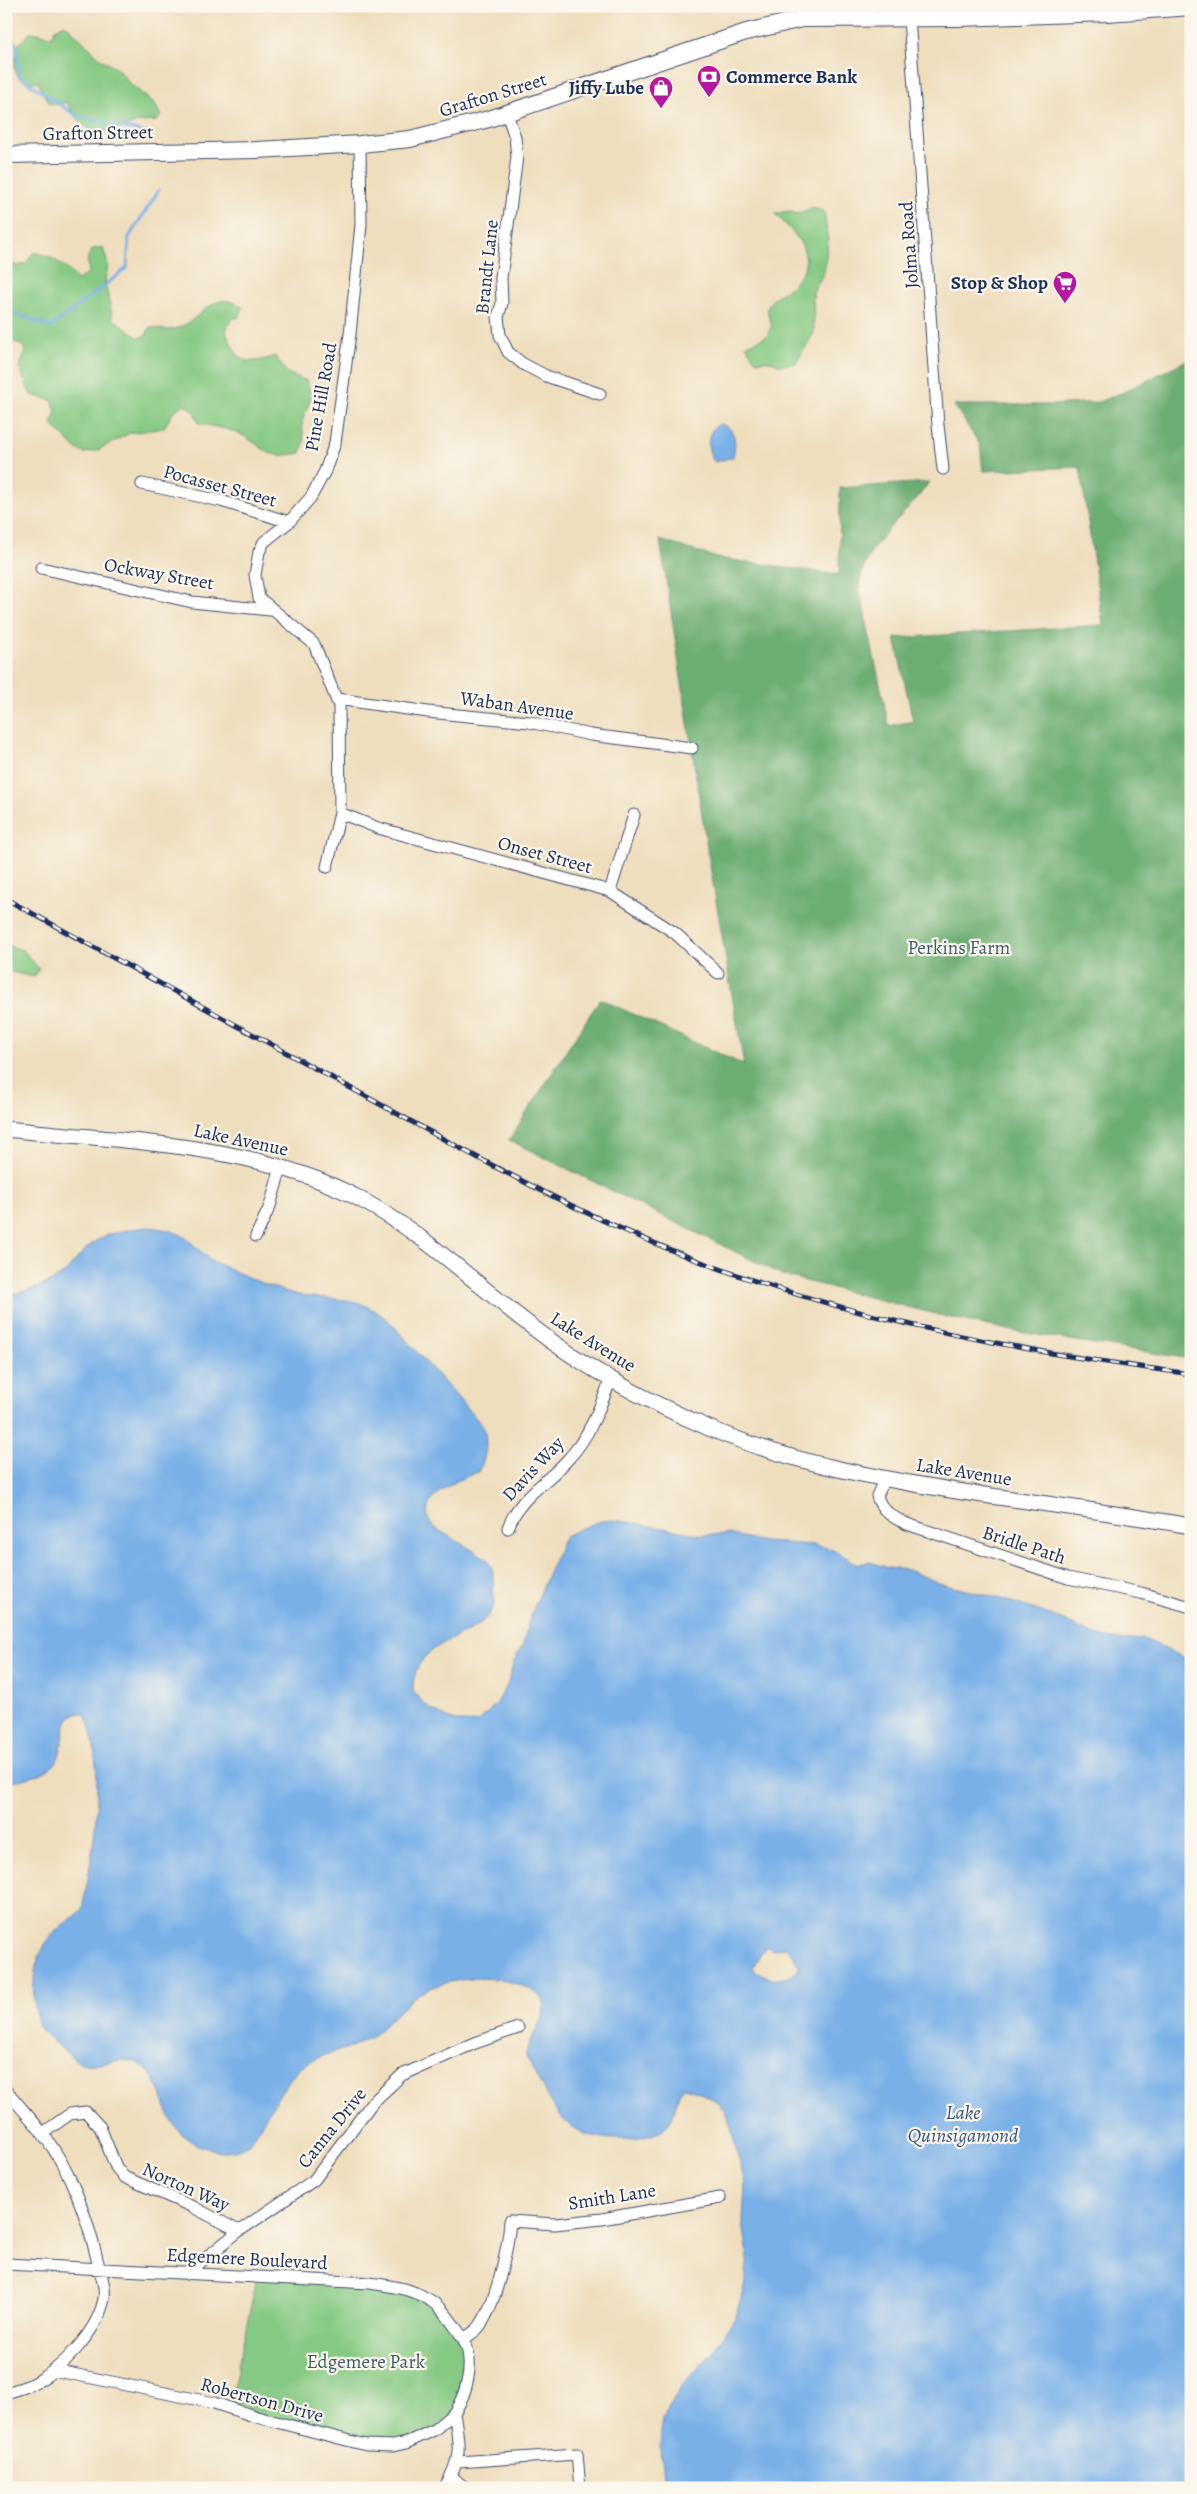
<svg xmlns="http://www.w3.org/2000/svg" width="1197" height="2494" viewBox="0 0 1197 2494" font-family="Alegreya,serif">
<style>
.green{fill:#86c983;stroke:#507c70}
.forest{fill:#6cad71;stroke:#446e68}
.water{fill:#79b0e8;stroke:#4a70a3;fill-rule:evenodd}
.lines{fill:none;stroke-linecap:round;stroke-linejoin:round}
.stream{stroke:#79b0e8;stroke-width:3}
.minor-casing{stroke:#3b496c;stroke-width:13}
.major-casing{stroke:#3b496c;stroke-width:17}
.highway-casing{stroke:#3b496c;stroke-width:18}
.minor{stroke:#fff;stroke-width:11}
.major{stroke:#fff;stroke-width:15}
.highway{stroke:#fff;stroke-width:16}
.rail-casing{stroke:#1b2f5e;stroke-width:5}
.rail{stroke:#fbf7ec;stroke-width:3;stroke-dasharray:9;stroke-linecap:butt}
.labels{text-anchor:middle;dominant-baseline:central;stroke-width:4.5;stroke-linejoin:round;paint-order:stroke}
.poi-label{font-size:19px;font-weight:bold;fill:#1b2f5e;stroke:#fbf7ec;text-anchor:end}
.street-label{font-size:19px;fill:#1b2f5e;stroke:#fbf7ec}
.park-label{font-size:19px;fill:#3b5d69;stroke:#fbf7ec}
.water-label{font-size:20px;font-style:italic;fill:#375687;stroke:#fbf7ec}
</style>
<rect width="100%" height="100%" fill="#fbf7ec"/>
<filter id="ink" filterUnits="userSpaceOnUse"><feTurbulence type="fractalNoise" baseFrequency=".02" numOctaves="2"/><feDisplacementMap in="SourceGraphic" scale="10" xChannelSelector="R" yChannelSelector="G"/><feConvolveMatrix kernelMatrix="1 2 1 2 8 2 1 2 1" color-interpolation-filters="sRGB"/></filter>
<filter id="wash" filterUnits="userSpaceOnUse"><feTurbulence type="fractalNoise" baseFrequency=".0096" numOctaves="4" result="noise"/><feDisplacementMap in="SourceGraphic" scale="20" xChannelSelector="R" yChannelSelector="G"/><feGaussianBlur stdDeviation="1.12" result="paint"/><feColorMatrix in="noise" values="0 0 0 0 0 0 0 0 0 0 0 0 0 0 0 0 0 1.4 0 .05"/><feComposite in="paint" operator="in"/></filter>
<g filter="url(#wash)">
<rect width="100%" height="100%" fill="#efdebd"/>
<path class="green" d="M 65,24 L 100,58 L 120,71 L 130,84 L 155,104 L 161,116 L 157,121 C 149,122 137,121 129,125 C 96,140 84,131 66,102 L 59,105 L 49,103 L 38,82 L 28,82 L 19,78 L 14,68 L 17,46 L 31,32 L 52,36 L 55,29 Z
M 810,208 L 824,211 L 828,241 L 824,272 L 813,292 L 814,333 L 796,363 L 780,365 L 771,361 L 756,361 L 746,346 L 767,336 L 772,325 C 769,318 765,310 770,303 C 774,296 785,292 791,286 C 822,259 797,235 775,214 L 788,211 L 797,214 Z
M 103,247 L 108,265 L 105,282 L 113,319 L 139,338 L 146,335 L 150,327 C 156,328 163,330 169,330 C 200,327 212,284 243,308 L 239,317 L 231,319 L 226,331 C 238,362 243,367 275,356 L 287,373 L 307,381 L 311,397 L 302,422 L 304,442 L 301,453 C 265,459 271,452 244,436 C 232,429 213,427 199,423 L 193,410 L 184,404 L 173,412 L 164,428 L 130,433 L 96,451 L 84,453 L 75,448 L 52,425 L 56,411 L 52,400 L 31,395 L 19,367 L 26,352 L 23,346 L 6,338 L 6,261 L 17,266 L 26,264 L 33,253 C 50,253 67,268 78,280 L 89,272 C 87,262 86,257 93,249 Z
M 6,945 L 23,950 L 39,969 L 34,977 L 6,971 Z
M 257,2277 C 300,2280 414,2277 443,2310 C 453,2322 460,2339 468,2353 L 454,2413 L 434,2430 L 383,2446 L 229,2408 Z"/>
<path class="forest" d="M 1191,358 L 1191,1359 L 1013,1331 L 947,1317 L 782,1275 L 509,1140 L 600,999 L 744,1065 L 707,848 L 660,540 L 717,558 L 839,575 L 840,488 L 929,482 C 906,518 864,541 859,587 L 889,726 L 913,721 L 895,638 L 1103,625 L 1080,467 L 983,471 L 980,445 L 954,405 L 1053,405 L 1098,402 L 1124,392 Z"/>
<path class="water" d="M 720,424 C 737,428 736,443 733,457 L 715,462 C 709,457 706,440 711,432 C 712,429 717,426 720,424 Z
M 146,1227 C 158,1228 176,1230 186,1238 C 196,1246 206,1258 218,1264 C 244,1275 273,1290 300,1295 C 341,1302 358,1293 392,1324 L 483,1426 C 488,1442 487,1457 478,1472 C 457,1480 412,1499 433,1527 L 486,1558 C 497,1570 491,1587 495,1601 C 486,1644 412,1631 413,1691 C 425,1709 456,1728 479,1721 L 497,1703 L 508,1684 L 514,1661 L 523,1645 L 529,1620 L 562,1541 L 566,1536 L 579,1529 L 601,1521 L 615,1520 L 704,1535 L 728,1534 L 764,1542 L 815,1545 L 833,1550 L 858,1564 L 870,1562 L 888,1568 L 908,1570 L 942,1584 L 1006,1600 L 1050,1615 L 1095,1635 L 1123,1641 L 1142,1638 L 1191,1661 L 1191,2121 L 1188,2130 L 1191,2143 L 1191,2488 L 664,2488 L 660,2448 L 662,2420 L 682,2385 L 713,2352 L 736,2315 L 744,2288 L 748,2257 L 743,2222 L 745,2183 L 728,2117 C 720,2101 702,2091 684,2087 C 674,2094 678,2114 668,2124 C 658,2136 640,2139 626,2139 C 558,2141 555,2107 526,2057 C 526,2037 550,2020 542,2000 C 537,1989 520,1985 510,1982 C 480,1973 432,1981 409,2001 C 394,2015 382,2031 364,2041 C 346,2051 320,2054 304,2065 C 286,2078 263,2123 250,2143 C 227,2160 188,2148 174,2124 C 162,2106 161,2079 141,2065 C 124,2053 101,2069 82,2063 C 75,2061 69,2054 64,2050 C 56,2044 44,2035 39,2026 C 37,2022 37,2016 36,2012 C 30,1983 34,1953 56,1931 C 64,1922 75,1919 82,1909 C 94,1855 107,1766 85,1714 C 56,1708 68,1751 54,1765 C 41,1777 23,1779 6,1782 L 6,1295 C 25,1292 49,1286 64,1273 C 77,1261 83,1248 101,1238 C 114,1231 130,1230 146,1227 ZM 766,1946 L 773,1950 C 789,1944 792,1953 799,1966 L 798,1970 C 785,1983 771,1980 756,1971 L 753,1967 Z"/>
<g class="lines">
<path class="stream" d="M 6,33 L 16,44 L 19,76 L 77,116 L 145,133
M 6,310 L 51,327 L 127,268 L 129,237 L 159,190"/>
</g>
</g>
<g filter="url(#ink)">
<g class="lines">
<defs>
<path id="minor" d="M 909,18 L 938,425 L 943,469
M 507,114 L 515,137 L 517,157 L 501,278 L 502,303 L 498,317 L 500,335 L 508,352 L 523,364 L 546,376 L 600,394
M 142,484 L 221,501 L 289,522
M 41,568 L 192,602 L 270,610
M 337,699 L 428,712 L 529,722 L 591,735 L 692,748
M 340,813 L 378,828 L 610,891 L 675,933 L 718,973
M 327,867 L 340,813 L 339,706 L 314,644 L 259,598 L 255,575 L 259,552 L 264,542 L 289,522 L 311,497 L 325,471 L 335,443 L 350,334 L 361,225 L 360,144
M 610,891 L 634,815
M 256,1236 L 270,1206 L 281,1167
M 884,1480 L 877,1496 C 881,1511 894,1518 907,1524 L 1068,1578 L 1141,1593 L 1191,1607
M 508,1528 C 519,1496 549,1482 570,1457 C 590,1435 600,1407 611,1379
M 6,2090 C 18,2105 32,2119 43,2134 C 72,2172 87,2217 98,2263 C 101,2276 107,2289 103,2303 C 95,2334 62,2368 35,2383 C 26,2387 16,2390 6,2393
M 43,2133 L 70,2114 L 86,2112 L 100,2127 L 116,2167 L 124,2177 L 193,2207 L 239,2231
M 6,2264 L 370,2283 C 389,2286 409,2288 426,2298 C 438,2304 445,2313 453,2324 C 456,2329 461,2334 464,2340 C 475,2363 467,2393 454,2413 C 460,2445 462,2460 444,2488
M 186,2274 L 239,2231 L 314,2180 L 372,2103 L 402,2075 L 475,2043 L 518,2028
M 464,2339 C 469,2335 475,2332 479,2327 C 496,2305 508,2248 510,2221 L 555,2224 L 602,2219 L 720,2198
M 53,2370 L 214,2403 L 257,2417 L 366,2445 L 393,2446 L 406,2443 L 434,2430 L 454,2413
M 458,2462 L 577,2454 L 580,2488
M 451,2476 L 465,2488
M 6,2487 L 7,2488"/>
<path id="major" d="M 6,1129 C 123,1142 249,1142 356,1197 C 422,1231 473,1282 531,1326 C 585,1368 646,1401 709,1428 C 791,1463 875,1478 963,1492 C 1039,1503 1115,1513 1191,1526"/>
<path id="highway" d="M 6,155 L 257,150 L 360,144 L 410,139 L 489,119 L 746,32 L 802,19 L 958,18 L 1108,13 L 1191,7"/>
</defs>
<use href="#minor" class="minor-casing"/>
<use href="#major" class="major-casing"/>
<use href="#highway" class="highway-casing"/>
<use href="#minor" class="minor"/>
<use href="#major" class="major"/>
<use href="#highway" class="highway"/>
<defs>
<path id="rail" d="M 6,899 C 124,963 241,1028 358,1092 C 473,1156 588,1220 712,1266 C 865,1322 1029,1353 1191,1374"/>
</defs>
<use href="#rail" class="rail-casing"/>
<use href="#rail" class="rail"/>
</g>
</g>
<defs>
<symbol id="bank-pin" viewBox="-11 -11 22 30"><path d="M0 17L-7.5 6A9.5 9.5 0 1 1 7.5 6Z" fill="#b5179e" stroke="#fbf7ec"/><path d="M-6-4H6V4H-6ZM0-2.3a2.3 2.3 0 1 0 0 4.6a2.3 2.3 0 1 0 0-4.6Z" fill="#fff"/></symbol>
<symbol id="shop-pin" viewBox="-11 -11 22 30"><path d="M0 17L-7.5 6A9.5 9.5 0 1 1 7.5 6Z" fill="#b5179e" stroke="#fbf7ec"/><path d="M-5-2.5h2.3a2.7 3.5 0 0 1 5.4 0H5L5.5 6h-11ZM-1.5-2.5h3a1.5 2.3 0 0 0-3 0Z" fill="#fff"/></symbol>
<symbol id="supermarket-pin" viewBox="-11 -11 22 30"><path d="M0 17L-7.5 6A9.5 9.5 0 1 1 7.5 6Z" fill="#b5179e" stroke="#fbf7ec"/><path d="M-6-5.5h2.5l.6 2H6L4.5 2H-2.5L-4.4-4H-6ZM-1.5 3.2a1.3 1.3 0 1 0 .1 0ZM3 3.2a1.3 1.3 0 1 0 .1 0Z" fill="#fff"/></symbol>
</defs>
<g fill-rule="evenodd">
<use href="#bank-pin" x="695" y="63" width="28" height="38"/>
<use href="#shop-pin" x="647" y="74" width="28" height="38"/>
<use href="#supermarket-pin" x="1051" y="269" width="28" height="38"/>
</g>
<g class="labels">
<g class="poi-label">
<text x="726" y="77" text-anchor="start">Commerce Bank</text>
<text x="644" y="88">Jiffy Lube</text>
<text x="1048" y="283">Stop &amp; Shop</text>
</g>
<g class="street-label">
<text transform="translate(493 95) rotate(-17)">Grafton Street</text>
<text transform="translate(98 133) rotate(-1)">Grafton Street</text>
<text transform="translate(909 245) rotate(-94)">Jolma Road</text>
<text transform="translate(487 267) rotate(-84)">Brandt Lane</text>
<text transform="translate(321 397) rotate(-80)">Pine Hill Road</text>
<text transform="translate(220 486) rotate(15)">Pocasset Street</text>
<text transform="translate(159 574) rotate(10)">Ockway Street</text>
<text transform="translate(517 706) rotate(8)">Waban Avenue</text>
<text transform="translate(545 855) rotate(15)">Onset Street</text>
<text transform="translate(241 1140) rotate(12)">Lake Avenue</text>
<text transform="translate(593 1342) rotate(32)">Lake Avenue</text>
<text transform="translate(533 1469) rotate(-47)">Davis Way</text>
<text transform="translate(964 1472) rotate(9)">Lake Avenue</text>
<text transform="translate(1024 1545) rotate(18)">Bridle Path</text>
<text transform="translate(332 2128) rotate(-51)">Canna Drive</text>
<text transform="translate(186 2187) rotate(24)">Norton Way</text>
<text transform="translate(612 2197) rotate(-9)">Smith Lane</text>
<text transform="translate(247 2259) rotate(3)">Edgemere Boulevard</text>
<text transform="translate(262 2400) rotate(15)">Robertson Drive</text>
</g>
<g class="park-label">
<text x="959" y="948">Perkins Farm</text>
<text x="366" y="2362">Edgemere Park</text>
</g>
<g class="water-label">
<text x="963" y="2112">Lake<tspan x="963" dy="23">Quinsigamond</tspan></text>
</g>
</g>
<rect width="1197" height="2494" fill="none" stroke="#fbf7ec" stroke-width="25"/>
</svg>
